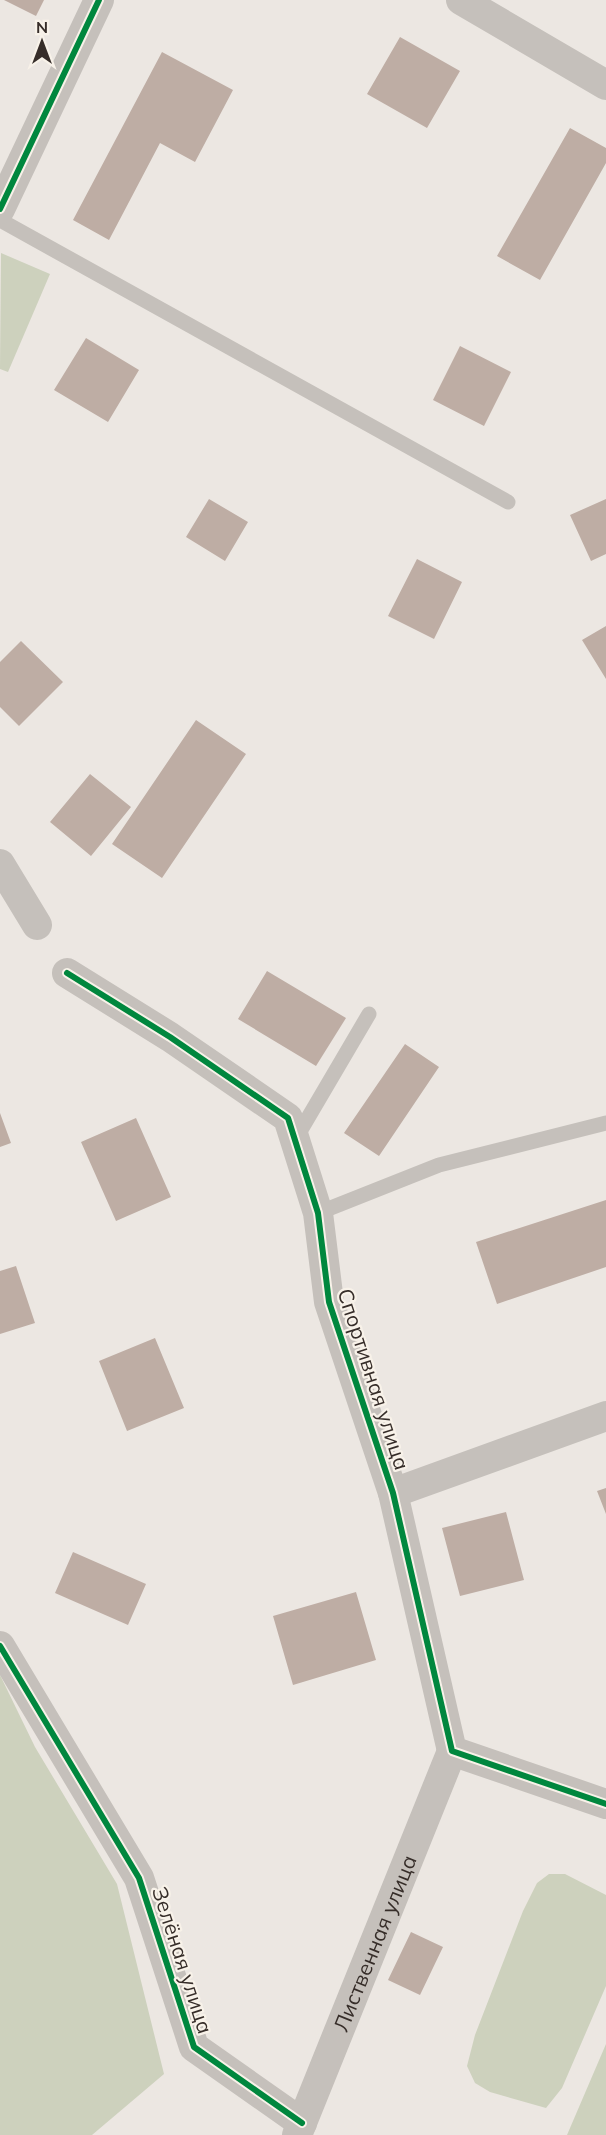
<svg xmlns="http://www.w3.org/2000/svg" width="606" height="2135" viewBox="0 0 606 2135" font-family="Mulish,sans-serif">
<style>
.green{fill:#cdd1bd}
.building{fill:#beada4}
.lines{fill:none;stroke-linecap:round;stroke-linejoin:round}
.lane{stroke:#c5c0bb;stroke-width:15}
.street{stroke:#c5c0bb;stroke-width:30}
.cycleway-casing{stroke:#f8f2e9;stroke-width:10}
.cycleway{stroke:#00873e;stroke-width:6}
.labels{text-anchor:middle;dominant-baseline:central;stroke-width:4.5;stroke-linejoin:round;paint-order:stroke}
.street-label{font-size:21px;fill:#362d29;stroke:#f8f2e9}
</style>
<rect width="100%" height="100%" fill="#ece7e2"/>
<path class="green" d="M 1,253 L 50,274 L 8,372 L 0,369 Z
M 0,1675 L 35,1747 L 117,1884 L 164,2074 L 92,2135 L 0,2135 Z
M 549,1874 L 565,1874 L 606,1895 L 606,1986 L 562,2088 L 546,2108 L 490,2092 L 475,2083 L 467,2066 L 475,2035 L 523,1911 L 537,1883 Z
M 606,2044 L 606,2135 L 567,2135 Z"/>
<path class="building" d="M 4,0 L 44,0 L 36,16 Z
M 400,37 L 460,71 L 427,128 L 367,94 Z
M 162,52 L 233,90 L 195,162 L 160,143 L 109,240 L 73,220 Z
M 570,128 L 606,148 L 606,163 L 540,280 L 497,256 Z
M 86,338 L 139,370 L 108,422 L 54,390 Z
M 460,346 L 511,372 L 484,426 L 433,400 Z
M 209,499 L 248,522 L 225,561 L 186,537 Z
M 606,499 L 606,554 L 591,561 L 570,515 Z
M 417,559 L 462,582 L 434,639 L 388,616 Z
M 606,626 L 606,679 L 582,640 Z
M 21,641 L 63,682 L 19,726 L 0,707 L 0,662 Z
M 196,720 L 246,754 L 162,878 L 112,844 Z
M 90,774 L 131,807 L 91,856 L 50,822 Z
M 267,971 L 346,1018 L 316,1066 L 238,1019 Z
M 405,1044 L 439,1067 L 379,1156 L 344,1133 Z
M 0,1113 L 11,1143 L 0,1147 Z
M 136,1118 L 171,1197 L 116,1221 L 81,1142 Z
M 606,1200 L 606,1267 L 497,1304 L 476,1242 Z
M 16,1266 L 35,1323 L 0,1334 L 0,1271 Z
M 155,1338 L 184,1408 L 127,1431 L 99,1361 Z
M 606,1488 L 606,1514 L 597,1491 Z
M 506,1512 L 524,1580 L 460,1596 L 442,1528 Z
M 73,1552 L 146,1584 L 128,1625 L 55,1593 Z
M 356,1592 L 376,1660 L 293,1685 L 273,1616 Z
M 411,1932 L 443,1947 L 420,1995 L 388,1980 Z"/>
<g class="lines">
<path class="lane" d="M 0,220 L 508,502
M 295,1140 L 369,1014
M 318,1213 L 439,1165 L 606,1123"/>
<g class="street">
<path d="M 461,0 L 606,85"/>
<path d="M 0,209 L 99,0"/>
<path d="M 0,864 L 37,925"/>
<path d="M 67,973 L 170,1037 L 288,1118 L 318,1213 L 329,1302 L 393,1493 L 452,1751 L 606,1804"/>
<path d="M 393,1493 L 606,1416"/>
<path d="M 0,1646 L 139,1878 L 194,2047 L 302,2123"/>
<path id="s1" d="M 297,2135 L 452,1751"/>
</g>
<defs>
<path id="cycleway" d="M 0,209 L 99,0
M 67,973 L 170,1037 L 288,1118 L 318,1213 L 329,1302 L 393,1493 L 452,1751 L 606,1804
M 0,1646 L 139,1878 L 194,2047 L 302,2123"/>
</defs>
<use href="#cycleway" class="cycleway-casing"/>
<use href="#cycleway" class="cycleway"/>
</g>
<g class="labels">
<g class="street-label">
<text transform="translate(374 1379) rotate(72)">Спортивная улица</text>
<text stroke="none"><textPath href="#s1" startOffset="207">Лиственная улица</textPath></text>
<text transform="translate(183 1960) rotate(72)">Зелёная улица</text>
</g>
</g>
<g transform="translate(42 42)" stroke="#f8f2e9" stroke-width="4.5" paint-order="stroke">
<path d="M0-4.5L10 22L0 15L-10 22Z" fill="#362d29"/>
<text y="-9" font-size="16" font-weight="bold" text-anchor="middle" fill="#362d29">N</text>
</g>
</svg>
